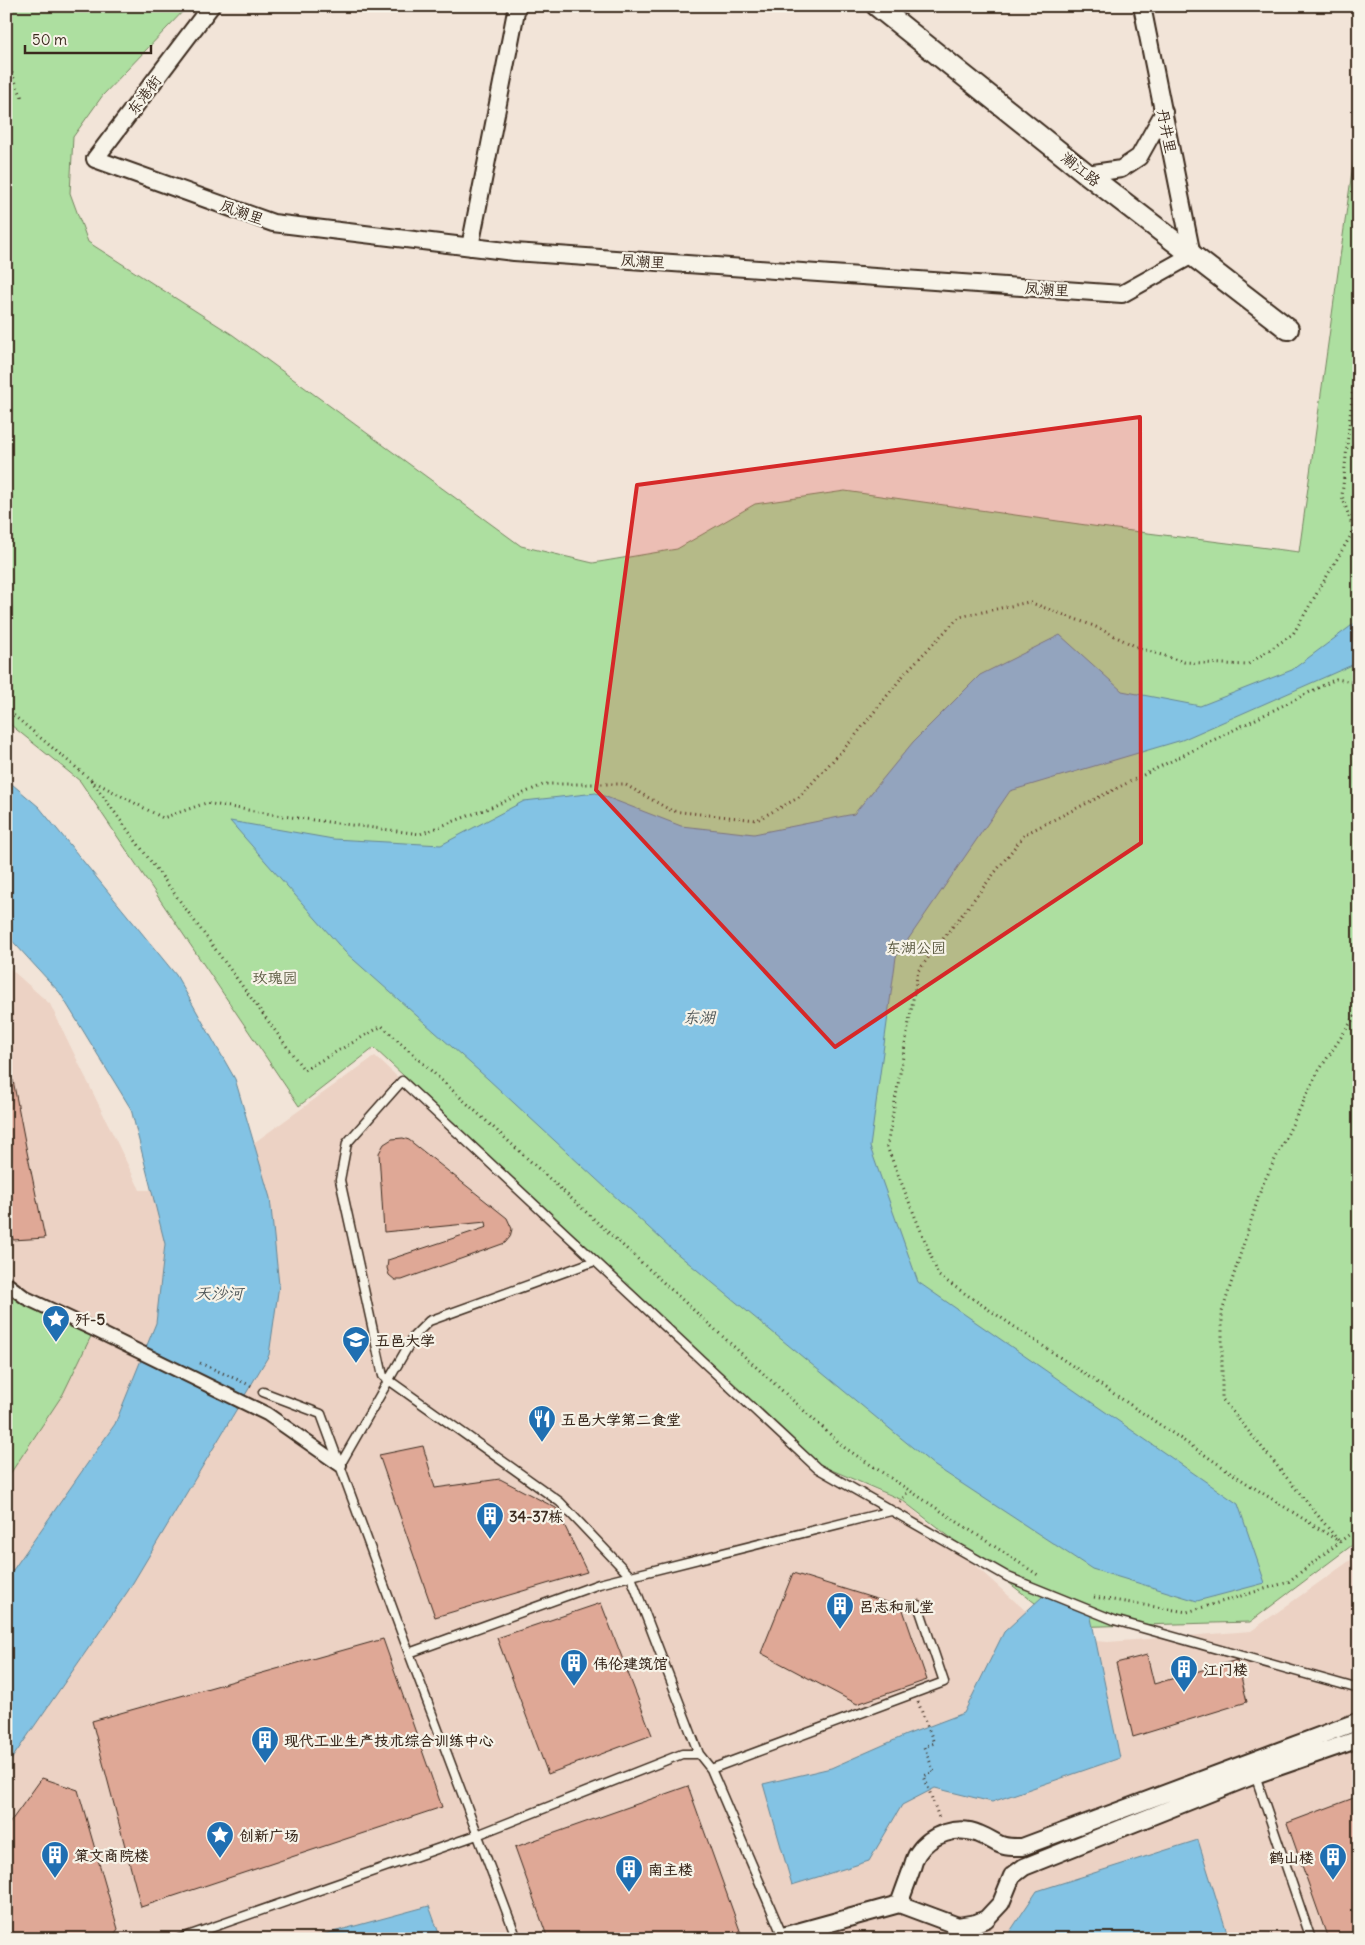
<svg xmlns="http://www.w3.org/2000/svg" width="1365" height="1945" viewBox="0 0 1365 1945" font-family="Delius,'LXGW WenKai TC',sans-serif">
<style>
.built{fill:#ecd2c4}
.green{fill:#addfa0;stroke:#74845f}
.water{fill:#83c3e4;stroke:#668695}
.building{fill:#dfa896;stroke:#3b2a1e}
.lines{fill:none;stroke-linecap:round;stroke-linejoin:round}
.service-casing{stroke:#3b2a1e;stroke-width:11}
.pedestrian-casing{stroke:#3b2a1e;stroke-width:16}
.minor-casing{stroke:#3b2a1e;stroke-width:20}
.tertiary-casing{stroke:#3b2a1e;stroke-width:24}
.path{stroke:#3b2a1e;stroke-width:3;stroke-dasharray:1 4;stroke-linecap:butt}
.service{stroke:#f7f3e8;stroke-width:8}
.pedestrian{stroke:#f7f3e8;stroke-width:12}
.minor{stroke:#f7f3e8;stroke-width:16}
.tertiary{stroke:#f7f3e8;stroke-width:20}
.marked{fill:#d62828;fill-opacity:0.2;stroke:#d62828;stroke-width:4;stroke-linejoin:round}
.labels{text-anchor:middle;dominant-baseline:central;stroke-width:4.5;stroke-linejoin:round;paint-order:stroke}
.street-label{font-size:15px;fill:#3b2a1e;stroke:#f7f3e8}
.park-label{font-size:15px;fill:#58573e;stroke:#f7f3e8}
.poi-label{font-size:15px;font-weight:bold;fill:#3b2a1e;stroke:#f7f3e8;text-anchor:start}
.water-label{font-size:16px;font-style:italic;fill:#515859;stroke:#f7f3e8}
</style>
<rect width="100%" height="100%" fill="#f2e4d8"/>
<filter id="ink" filterUnits="userSpaceOnUse"><feTurbulence type="fractalNoise" baseFrequency=".02" numOctaves="2"/><feDisplacementMap in="SourceGraphic" scale="10" xChannelSelector="R" yChannelSelector="G"/><feConvolveMatrix kernelMatrix="1 2 1 2 8 2 1 2 1" color-interpolation-filters="sRGB"/></filter>
<g filter="url(#ink)">
<path class="built" d="M 6,965 L 50,1004 L 140,1190 L 188,1190 L 375,1056 L 817,1468 L 902,1500 L 1028,1613 L 1067,1639 L 1108,1642 L 1251,1631 L 1359,1554 L 1359,1939 L 6,1939 Z"/>
<path class="green" d="M 6,6 L 188,6 L 103,95 L 73,137 L 70,193 L 88,242 L 233,335 L 521,546 L 593,563 L 677,549 L 755,504 L 845,491 L 1100,527 L 1299,552 L 1359,121 L 1359,1540 L 1250,1622 L 1066,1627 L 902,1500 L 820,1465 L 374,1048 L 299,1106 L 80,781 L 6,721 Z
M 6,1284 L 95,1328 L 63,1394 L 6,1480 Z"/>
<path class="water" d="M 1359,620 L 1359,662 L 1182,740 L 1010,791 L 896,957 L 870,1147 L 918,1282 L 1238,1504 L 1265,1583 L 1197,1601 L 1092,1569 L 935,1466 L 674,1251 L 488,1079 L 345,952 L 230,821 L 333,839 L 441,845 L 524,801 L 596,793 L 681,826 L 754,834 L 854,814 L 913,742 L 980,675 L 1060,635 L 1122,691 L 1200,706 L 1292,670 Z
M 6,779 L 39,807 L 176,975 L 235,1079 L 270,1198 L 279,1285 L 269,1355 L 128,1591 L 6,1767 L 6,1580 L 115,1424 L 156,1323 L 165,1244 L 131,1109 L 60,993 L 6,934 Z
M 1043,1596 L 1053,1597 L 1090,1613 L 1120,1758 L 992,1802 L 935,1788 L 902,1805 L 869,1861 L 792,1885 L 763,1784 L 831,1768 L 906,1735 L 964,1713 L 1004,1632 Z
M 1198,1840 L 1229,1939 L 1005,1939 L 1037,1891 Z
M 429,1906 L 441,1939 L 307,1939 Z"/>
<path class="building" d="M 13,1080 L 27,1152 L 45,1238 L 13,1240 L 6,1210 L 6,1081 Z
M 403,1138 L 409,1140 L 507,1218 L 512,1229 L 510,1237 L 505,1243 L 402,1280 L 395,1280 L 389,1275 L 387,1268 L 388,1260 L 487,1227 L 486,1222 L 384,1232 L 379,1153 L 384,1144 L 392,1139 Z
M 423,1446 L 435,1488 L 500,1479 L 556,1508 L 587,1572 L 435,1617 L 379,1455 Z
M 793,1573 L 902,1607 L 927,1680 L 857,1704 L 761,1653 Z
M 601,1603 L 652,1735 L 548,1774 L 497,1638 Z
M 383,1639 L 442,1807 L 141,1907 L 92,1721 Z
M 1147,1655 L 1154,1684 L 1237,1660 L 1247,1702 L 1133,1737 L 1116,1663 Z
M 42,1778 L 78,1790 L 118,1929 L 111,1939 L 6,1939 L 6,1828 Z
M 688,1786 L 743,1939 L 548,1939 L 515,1847 Z
M 1359,1796 L 1359,1939 L 1328,1939 L 1287,1823 Z"/>
<g class="lines">
<defs>
<path id="service" d="M 263,1392 L 321,1414 L 409,1653 L 517,1939
M 340,1465 L 414,1336 L 429,1321 L 595,1261
M 409,1653 L 599,1584 L 891,1511
M 699,1754 L 631,1577 L 560,1502 L 383,1376 L 340,1180 L 347,1143 L 402,1081 L 817,1468 L 1008,1577 L 1114,1620 L 1359,1689
M 711,1769 L 944,1682 L 918,1605
M 1255,1775 L 1311,1939
M 179,1939 L 477,1835 L 682,1754 L 699,1754 L 711,1769 L 783,1937"/>
<path id="pedestrian" d="M 6,1283 L 26,1298 L 97,1331 L 267,1414 L 340,1465"/>
<path id="minor" d="M 211,6 L 95,159 L 273,223 L 514,252 L 1122,294 L 1192,255 L 1142,6
M 1087,174 L 1121,169 L 1139,157 L 1164,112
M 470,247 L 517,6
M 899,1904 C 903,1893 907,1882 911,1871 C 913,1866 914,1858 918,1853 C 930,1834 958,1825 979,1834 C 999,1842 996,1848 1022,1847 L 1359,1721
M 783,1936 L 899,1904 L 958,1926 L 976,1923 L 986,1919 L 1001,1903 L 1012,1876 L 1024,1867 L 1255,1775 L 1359,1739"/>
<path id="tertiary" d="M 877,6 L 1087,174 L 1288,329"/>
</defs>
<use href="#service" class="service-casing"/>
<use href="#pedestrian" class="pedestrian-casing"/>
<use href="#minor" class="minor-casing"/>
<use href="#tertiary" class="tertiary-casing"/>
<path class="path" d="M 6,59 L 23,100
M 1359,359 L 1354,377 L 1342,496 L 1359,546
M 6,709 L 91,780 L 163,818 L 206,803 L 283,816 L 420,834 L 489,808 L 545,784 L 624,784 L 672,811 L 757,820 L 798,798 L 851,741 L 906,672 L 959,617 L 1029,602 L 1094,626 L 1139,648 L 1184,662 L 1247,665 L 1293,634 L 1354,530
M 91,780 L 304,1070 L 382,1026 L 845,1448 L 1038,1575
M 200,1363 L 254,1387
M 900,1502 L 909,1490
M 1338,1540 L 1222,1399 L 1222,1312 L 1262,1186 L 1318,1072 L 1359,1010
M 1340,1542 L 1245,1482 L 939,1276 L 887,1147 L 918,971 L 1025,834 L 1336,679 L 1359,683
M 1094,1597 L 1187,1612 L 1288,1582 L 1359,1527
M 918,1702 L 934,1743 L 924,1747 L 934,1772 L 924,1776 L 939,1818"/>
<use href="#service" class="service"/>
<use href="#pedestrian" class="pedestrian"/>
<use href="#minor" class="minor"/>
<use href="#tertiary" class="tertiary"/>
</g>
</g>
<path class="marked" d="M 1140,417 L 1141,843 L 835,1047 L 596,790 L 637,485 Z"/>
<defs>
<symbol id="sight-pin" viewBox="-11 -11 22 30"><path d="M0 17L-7.5 6A9.5 9.5 0 1 1 7.5 6Z" fill="#1f6fb2" stroke="#f7f3e8"/><path d="M0-6L1.8-2.2L6-1.7L2.9 1.2L3.7 5.4L0 3.3L-3.7 5.4L-2.9 1.2L-6-1.7L-1.8-2.2Z" fill="#fff"/></symbol>
<symbol id="university-pin" viewBox="-11 -11 22 30"><path d="M0 17L-7.5 6A9.5 9.5 0 1 1 7.5 6Z" fill="#1f6fb2" stroke="#f7f3e8"/><path d="M0-5L7-2L0 1L-7-2ZM-4 1L0 2.5L4 1V4Q0 6-4 4Z" fill="#fff"/></symbol>
<symbol id="restaurant-pin" viewBox="-11 -11 22 30"><path d="M0 17L-7.5 6A9.5 9.5 0 1 1 7.5 6Z" fill="#1f6fb2" stroke="#f7f3e8"/><path d="M-5-6h1v4h1v-4h1v4h1v-4h1v5L-1.5 .5V6h-2V.5L-5-1ZM5-6V6H3V1.5H1.5Q1.5-4 5-6Z" fill="#fff"/></symbol>
<symbol id="building-pin" viewBox="-11 -11 22 30"><path d="M0 17L-7.5 6A9.5 9.5 0 1 1 7.5 6Z" fill="#1f6fb2" stroke="#f7f3e8"/><path d="M-4-6H4V6H1V3H-1V6H-4ZM-2.5-4.3h1.7v1.8h-1.7ZM.8-4.3h1.7v1.8H.8ZM-2.5-1h1.7V.8h-1.7ZM.8-1h1.7V.8H.8Z" fill="#fff"/></symbol>
</defs>
<g fill-rule="evenodd">
<use href="#sight-pin" x="40" y="1303" width="32" height="43"/>
<use href="#university-pin" x="340" y="1324" width="32" height="43"/>
<use href="#restaurant-pin" x="526" y="1403" width="32" height="43"/>
<use href="#building-pin" x="474" y="1500" width="32" height="43"/>
<use href="#building-pin" x="824" y="1590" width="32" height="43"/>
<use href="#building-pin" x="558" y="1647" width="32" height="43"/>
<use href="#building-pin" x="1168" y="1653" width="32" height="43"/>
<use href="#building-pin" x="249" y="1724" width="32" height="43"/>
<use href="#sight-pin" x="204" y="1819" width="32" height="43"/>
<use href="#building-pin" x="39" y="1839" width="32" height="43"/>
<use href="#building-pin" x="1317" y="1841" width="32" height="43"/>
<use href="#building-pin" x="613" y="1853" width="32" height="43"/>
</g>
<g class="labels">
<g class="street-label">
<text transform="translate(144 95) rotate(-53)">东港街</text>
<text transform="translate(1167 131) rotate(79)">丹井里</text>
<text transform="translate(1081 169) rotate(38)">潮江路</text>
<text transform="translate(242 212) rotate(20)">凤潮里</text>
<text transform="translate(643 261) rotate(4)">凤潮里</text>
<text transform="translate(1047 289) rotate(4)">凤潮里</text>
</g>
<g class="park-label">
<text x="916" y="947">东湖公园</text>
<text x="275" y="977">玫瑰园</text>
</g>
<g class="poi-label">
<text x="75" y="1319">歼-5</text>
<text x="375" y="1340">五邑大学</text>
<text x="561" y="1419">五邑大学第二食堂</text>
<text x="509" y="1516">34-37栋</text>
<text x="859" y="1606">吕志和礼堂</text>
<text x="593" y="1663">伟伦建筑馆</text>
<text x="1203" y="1669">江门楼</text>
<text x="284" y="1740">现代工业生产技术综合训练中心</text>
<text x="239" y="1835">创新广场</text>
<text x="74" y="1855">策文商院楼</text>
<text x="1314" y="1857" text-anchor="end">鹤山楼</text>
<text x="648" y="1869">南主楼</text>
</g>
<g class="water-label">
<text x="699" y="1017">东湖</text>
<text x="219" y="1293">天沙河</text>
</g>
</g>
<rect width="1365" height="1945" fill="none" stroke="#f7f3e8" stroke-width="25"/>
<rect x="12" y="12" width="1340" height="1920" fill="none" stroke="#3b2a1e" stroke-width="2" filter="url(#ink)"/>
<path d="M25 45v8h126v-8" fill="none" stroke="#3b2a1e" stroke-width="2.5"/>
<text x="32" y="45" font-size="15" fill="#3b2a1e" stroke="#f7f3e8" stroke-width="4" paint-order="stroke">50 m</text>
</svg>
